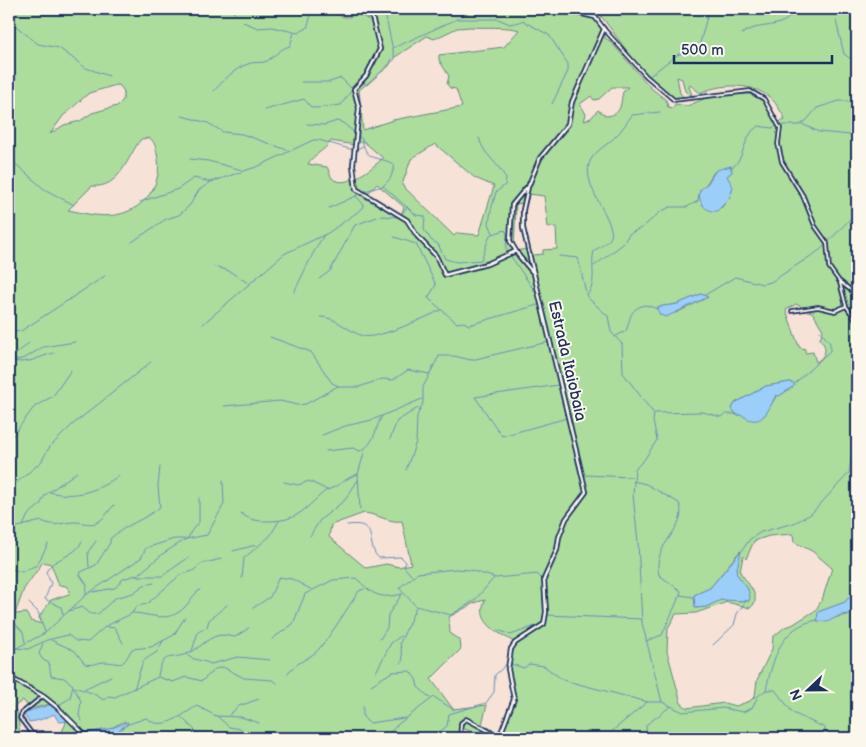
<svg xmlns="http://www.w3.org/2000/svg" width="866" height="747" viewBox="0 0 866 747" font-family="'Balsamiq Sans',sans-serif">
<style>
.green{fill:#acdd9d;stroke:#64867e;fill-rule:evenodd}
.water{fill:#9bcef8;stroke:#688eba}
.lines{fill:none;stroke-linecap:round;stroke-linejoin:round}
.stream{stroke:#688eba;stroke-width:1}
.minor-casing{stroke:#1b2f5e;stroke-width:5.5}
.tertiary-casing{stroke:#1b2f5e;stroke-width:6}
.minor{stroke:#fbf7ec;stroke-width:2}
.tertiary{stroke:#fbf7ec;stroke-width:2.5}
.labels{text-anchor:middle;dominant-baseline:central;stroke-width:4;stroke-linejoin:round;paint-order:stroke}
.street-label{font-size:16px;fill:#1b2f5e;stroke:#fbf7ec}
</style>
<rect width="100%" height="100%" fill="#f6e2d6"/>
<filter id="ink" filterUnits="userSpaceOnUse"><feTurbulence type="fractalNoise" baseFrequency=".02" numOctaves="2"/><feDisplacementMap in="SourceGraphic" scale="10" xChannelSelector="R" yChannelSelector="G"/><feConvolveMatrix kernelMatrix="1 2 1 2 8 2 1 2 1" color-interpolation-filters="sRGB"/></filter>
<g filter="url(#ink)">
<path class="green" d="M 9,9 L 331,9 C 338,17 349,20 357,13 L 369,20 L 374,14 L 384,9 L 788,9 L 789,12 L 798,9 L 857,9 L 857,588 L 845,602 L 818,612 L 833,618 L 857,613 L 857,738 L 470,738 L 474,732 L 461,728 L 460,738 L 112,738 L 124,727 L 125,721 L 109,729 L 86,733 L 92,738 L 59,738 L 66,723 L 51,704 L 30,709 L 23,700 L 14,707 L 18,715 L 20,738 L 9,738 ZM 601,16 C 616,34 658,101 681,101 L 685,99 L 680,93 L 677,77 L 682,79 L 685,91 L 689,95 L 692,95 L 689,87 L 690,85 L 700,93 C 724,82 763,82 778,107 C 780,111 784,115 785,120 L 779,122 L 766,104 L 757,96 L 749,94 L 711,96 L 687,106 L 675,104 L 673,108 L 668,107 L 666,100 L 651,88 L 610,41 L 605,38 L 605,29 L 599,20 ZM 470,27 C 484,28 508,26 519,30 L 504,47 L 439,55 L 439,60 L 449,76 L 447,84 L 450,88 L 456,89 L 462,107 L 393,120 L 363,130 L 359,90 L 389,66 L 392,59 L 427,36 L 434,39 L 457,28 ZM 116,85 L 119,85 L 124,91 L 123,100 L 117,106 L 92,113 L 80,121 L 64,125 L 50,134 L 63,116 L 89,93 ZM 612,87 L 628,87 L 623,92 C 620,103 623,115 606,116 L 598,110 L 591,118 L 584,121 L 586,114 L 580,104 L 591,96 L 594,100 L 599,99 ZM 149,138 C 155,141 156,148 157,154 C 163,178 151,201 129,211 C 108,220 89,214 68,210 L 92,186 C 120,189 127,157 141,139 ZM 331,141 L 355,145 L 363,141 L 383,158 C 374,167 344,191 332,178 C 330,176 329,170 327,167 L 308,164 C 313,154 325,151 331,141 ZM 435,144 L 475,178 L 494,186 L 479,235 L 457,233 L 454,236 L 402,185 L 411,159 ZM 731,166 L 732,172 L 727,176 L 732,191 L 727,201 L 721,208 L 705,186 L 714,172 ZM 377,184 L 404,207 L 401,215 L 364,198 ZM 529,194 L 544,196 L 548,227 L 556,227 L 557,249 L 543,250 L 543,254 L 534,255 L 528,249 L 514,251 L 516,204 L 527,203 ZM 701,294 L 708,297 L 676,313 L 658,307 L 677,304 ZM 796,304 L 813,313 L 823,330 L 820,339 C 828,348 826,356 816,362 L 813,352 L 805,353 L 805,349 L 799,347 L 786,310 ZM 790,382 L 794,386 L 779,396 L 777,395 L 764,416 L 749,419 L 744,415 L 736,415 L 732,409 L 735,403 L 766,386 ZM 364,513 C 377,514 389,523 402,521 L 411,564 L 399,567 L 386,564 L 366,568 L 329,537 L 331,525 ZM 793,534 L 794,542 L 812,551 L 832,568 L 823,597 L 816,610 L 792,625 L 785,627 L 773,637 L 772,649 L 757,680 L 755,696 L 750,701 L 736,706 L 724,703 L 687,708 L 681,703 L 667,651 L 668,628 L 676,614 L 696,613 L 727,602 L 750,608 C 764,598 746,582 740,572 L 743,556 L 746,559 L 754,541 L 769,536 ZM 740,551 L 736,573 L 748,589 L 749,601 L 720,600 L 706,607 L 695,608 L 694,595 L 710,588 ZM 43,562 L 51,564 L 59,585 L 66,586 L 70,591 L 69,594 L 51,600 L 39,617 L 42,624 L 31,621 L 26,613 L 15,614 L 24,589 ZM 485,600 C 475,623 498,632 514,642 L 507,667 L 514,699 L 500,734 L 482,724 L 487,705 L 453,709 L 431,679 L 461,649 L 460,640 L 450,634 L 449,617 L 474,603 Z"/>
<path class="water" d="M 731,166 L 732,172 L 727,176 L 733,187 L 729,199 L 717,211 C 705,213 697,201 700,190 L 708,183 L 716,170 Z
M 701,294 L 708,297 L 666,317 L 660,315 L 657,309 L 657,307 L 677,304 Z
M 790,382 L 795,384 L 794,386 L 779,396 L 776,395 C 771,404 765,423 752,420 C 745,419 744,414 737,415 L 732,409 L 735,403 L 766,386 Z
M 741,551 L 736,573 L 748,589 L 750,597 L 749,601 L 721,600 L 706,607 L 695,608 L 694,595 L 710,588 Z
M 857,588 L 857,613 L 841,615 L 827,622 L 817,621 L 818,612 L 845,602 Z
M 51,704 L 69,721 L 59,722 L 54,714 C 46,718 39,721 29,722 L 24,715 C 32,708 41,709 51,704 Z
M 128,722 L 127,725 L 121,728 L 112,738 L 92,738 L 86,733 L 109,729 Z"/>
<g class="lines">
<path class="stream" d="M 93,9 L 94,13
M 230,9 L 235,14
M 461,9 L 462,17
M 836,21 L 844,54 L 851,59 L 857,55
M 243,22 L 258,28 L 272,27 L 298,33 L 307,28 L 313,9
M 9,23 L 16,26 L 38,44 L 59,48 L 86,68 L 109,76
M 742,34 C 757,22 778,30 791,16
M 857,39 L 857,46
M 393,48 L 457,19 L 498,19 L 510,24 L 523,21 L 549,35 L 568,64 L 568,71 L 552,104
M 648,77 L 677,55 L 699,47 L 709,9
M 301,82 L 330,82 L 341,78 L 351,88
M 362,82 L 367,85 L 395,59 L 384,9
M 214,91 C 223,81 235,68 248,64 C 254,61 261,64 267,61 C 275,56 281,48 290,46 L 294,33
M 265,110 L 304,99 L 311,107 L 316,108 L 341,105 L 354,87
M 182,116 L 208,123 L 223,132 L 242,134 L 290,151
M 307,124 L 325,125 L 337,121 L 343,123 L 362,139 C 366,164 380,155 395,165 L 390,179 L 383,186 L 361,192 L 356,196 L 329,208
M 802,124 L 819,132 L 850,135 L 857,139
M 479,138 C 483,155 499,163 506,179 L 505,185 L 496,192 L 491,210 L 489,224 L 493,233
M 357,149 L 363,146
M 9,158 L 44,189 L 74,205
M 190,159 L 208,161 L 242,170
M 730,169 C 747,159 741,137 758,126 L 772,128 L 782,125 L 800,125 L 807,120 L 817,108 L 839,101 L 847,101 L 857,108
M 383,186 L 416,215 L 425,216 L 424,230 L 432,241 L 438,244 L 445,259 L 457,262 L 481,260 L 490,235 L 505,230 L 507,234 L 506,249 L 538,296
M 140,202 L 178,189 L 194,178 L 210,182
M 849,220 L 857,218
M 394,237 L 416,244 L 436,285 L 428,298 L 457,323 L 464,322 L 469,325 L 541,304
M 132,242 L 166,219 L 179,215 L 190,205 L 199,190 L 211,182 L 259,166 L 313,140 L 319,140 L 353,150
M 559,256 L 578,258 L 587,297 L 608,316 L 611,332 L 622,344 L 623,373 L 654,414 L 653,421 L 657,440 L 644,460 L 635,469 L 633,495 L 638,542 L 642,623 L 662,702
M 214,266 L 229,271 L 248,283
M 594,266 L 623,244 L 629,234 L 643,227 L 660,212 L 670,207 L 687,207 L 698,201 L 699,194
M 319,279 L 330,271 L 355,225 L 380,216 L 399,217 L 407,207
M 294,292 C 304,273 312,253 324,235
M 587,295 C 598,281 590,267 594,251 C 598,248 609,242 611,237 C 616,221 583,189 589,164 C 592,152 608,145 616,136 C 622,130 627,122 632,115 L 660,112
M 705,295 L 735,277 L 762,284 L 771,282 L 820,250 L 857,212
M 320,317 C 335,316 349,332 363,336 C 377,340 427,317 441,310
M 203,324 L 284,254 L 328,233 L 363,208 L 364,205 L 356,196
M 9,333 L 21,331 L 105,276
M 616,336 L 626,331 C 631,318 629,309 645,305 L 658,309
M 270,337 L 311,352 L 332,383 L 341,387 L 359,387 L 382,379 L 393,380 L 408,370 L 430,374
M 9,356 L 15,355 L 29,343
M 14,361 C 28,365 40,356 54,353
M 9,362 L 25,358 L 43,347 L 75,342
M 795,383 L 830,351 L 830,343 L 820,331
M 559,385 L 475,397 L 502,436 L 567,418
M 224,406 L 280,401 L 297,405 L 306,404 L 338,386
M 655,413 L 703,412 L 721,417 L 726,414 L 737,414
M 322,435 L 345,426 L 372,420 L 422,399
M 390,439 L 397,421 L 418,408
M 9,441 L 34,407 L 53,396 L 71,370
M 326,451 L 353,448 L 360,451 C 376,443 374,430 382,416
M 406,470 L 416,442 L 417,416 L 423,403 L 423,387 L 439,356 L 454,356 L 471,360 L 548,342
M 584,475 L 632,477
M 633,481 L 646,484 L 679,503 C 690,528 651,543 659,575 L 681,591 L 680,595 L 662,635 L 646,641
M 284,482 L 298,485 L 309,481 L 327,490
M 9,489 L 41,462 L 49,448 L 72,425 L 151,362
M 50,492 C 73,499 100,491 119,475
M 360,510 L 358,474 L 365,450
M 241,513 C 248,520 257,521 267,521 C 298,521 302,511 324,492 C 328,489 334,488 338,485 C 346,480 349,477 358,474
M 347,525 C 378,521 366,539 376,555 L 379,558 L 401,557 L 406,562 L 404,567 L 412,576
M 23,526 L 28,515 L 40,505 L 45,495 L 77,472
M 9,534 L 14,528 L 41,521 C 58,528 60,522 75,522 C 83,522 90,526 98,522 C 105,518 109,510 114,505
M 310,536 L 320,520 L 345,500 L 358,480
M 188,538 L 192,530 L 199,522 L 199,498
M 233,551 L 256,545
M 741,552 L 750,539 L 761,532 L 794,523 L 811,514 L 849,473 L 852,454
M 89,567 L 88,552 L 96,541
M 9,568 L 21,572 L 37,565 L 48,544
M 135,576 L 162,576 L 188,558
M 242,578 L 244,558 L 270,536 L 279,521
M 494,578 L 475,600 L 451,615 L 416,606 L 399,588 L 418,573 L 455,569 L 470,570 L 496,578 L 537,574 L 542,579 L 544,600
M 93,592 L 115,588 L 123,579 L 139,574 L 164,553 L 186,539 L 207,535 L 224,504 L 223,480
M 86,595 L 87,585 L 80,575 L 81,572 L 96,565 L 110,543 L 110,539 C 124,525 145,520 160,507 L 158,486 L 160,467
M 680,595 L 693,597
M 29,603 L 38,612 L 45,632
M 253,608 L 270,597 L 279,577 L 292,579 L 312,590
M 69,611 L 82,607 L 91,614 L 98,614 L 115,598 L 133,593 L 144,585 L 154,583
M 133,613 C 153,614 168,624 185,607 C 191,601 192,595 200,590
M 63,614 L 61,607 L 45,599 L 51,583 L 46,572 C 53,556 75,559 82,541
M 546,615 L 642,619
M 9,617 L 23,632 L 25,642
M 107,627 L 115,628 L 123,643
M 498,630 L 511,635 L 543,623
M 272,639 L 293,624 L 305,594 L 333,580 L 356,578 C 372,594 379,600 402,594
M 380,639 L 387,628 L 388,615 L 402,594
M 51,640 L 75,651 L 85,664 C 93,666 98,662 105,662 C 125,663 120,669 132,649 L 151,647 L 174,635 L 185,617
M 43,643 L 39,654 L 43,660 L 49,663 L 51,676 L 64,678 L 73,685 L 70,698 L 59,705
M 713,645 L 734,625 L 737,614 L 746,601
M 14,648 L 28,649 L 47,640 L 68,635 L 76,641 L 88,642 L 106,626 L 131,614 L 137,606 L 147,604 L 180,575 L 193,571 L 201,564 L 221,559
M 192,651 L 198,632 L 207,627 L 209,620 L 227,605
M 9,652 L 45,633 L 86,595 L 141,558 L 146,548 L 174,539 L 187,539
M 187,655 C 191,660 203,660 211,664 L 238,657 L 270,660
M 401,663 L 403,659 L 400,643 L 416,607
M 376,672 L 391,643 L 401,636
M 288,673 C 294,663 310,659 319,649 C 334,631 346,610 359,591 L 364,589
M 158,676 C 162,650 171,661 189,653 C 201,648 209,635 223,635 C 228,635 231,637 235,637 L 249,628
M 371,685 L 392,672 L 410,671 L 416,679 L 418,687 L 430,698
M 74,687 L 92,693 L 104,700 L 108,696 L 115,697 L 158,677 L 173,682 L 186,677 L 202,681 L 215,669 L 223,667 L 244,678 L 272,680 L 277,683
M 74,688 L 81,701 L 79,716 L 82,721
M 84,689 L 111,676
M 134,689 L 143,661 L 157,652 L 163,641
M 766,690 C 773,659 781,625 818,620
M 363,706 L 363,717 L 369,723 L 405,718
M 229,715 L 239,706 L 259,699
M 217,716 L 229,727 L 241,729
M 181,717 L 198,733 L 208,738
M 9,720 L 14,720
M 126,725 L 146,718 C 150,719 152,723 156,723 C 170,726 186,712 197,706 L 216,716 L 241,717 L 259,723
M 385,738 L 397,725 L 434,697 L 454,710
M 432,738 L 447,726 L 449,714 L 486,703 L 494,692 L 495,675 L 508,663 L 524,668 L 529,664 L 544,666 L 563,680 L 648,702 L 662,702 L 683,712 L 723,708 L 743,712 L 752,708 L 758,696 L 766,690 L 775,690 L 793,713 L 825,728 L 826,738
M 604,738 L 647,702
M 643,738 L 646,734 L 646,725 L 671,706"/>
<defs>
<path id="minor" d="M 604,29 L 646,76 L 674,100 L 750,91 L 764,99 L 780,128 L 778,144 L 782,162 L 803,196 L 815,226 L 827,243 L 829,267 L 839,281 L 857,295
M 840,283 L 846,306 L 857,321
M 792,311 L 818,307 L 835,311 L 846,306
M 42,733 L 32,734 L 20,718 L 22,713 L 43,696
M 460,738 L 461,723 L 466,719 L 500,737"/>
<path id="tertiary" d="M 370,9 L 380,49 L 366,76 L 354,89 L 359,108 L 353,165 L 356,189 L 407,220 L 417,236 L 436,256 L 445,275 L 487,264 L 516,251
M 526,188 L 512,205 L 510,241 L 519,256 L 534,274
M 9,677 L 43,696 L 58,708 L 88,738
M 499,738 L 514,699 L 508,669 L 511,649 L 515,643 L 544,624 L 546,612 L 544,579 L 557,550 L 559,537 L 566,519 L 586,492 L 523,228 L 523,210 L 528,187 L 540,158 L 568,124 L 572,102 L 604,29 L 595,17 L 560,9"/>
</defs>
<use href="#minor" class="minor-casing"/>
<use href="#tertiary" class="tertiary-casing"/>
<use href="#minor" class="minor"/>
<use href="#tertiary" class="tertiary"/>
</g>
</g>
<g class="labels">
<g class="street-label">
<text transform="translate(567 361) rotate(77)">Estrada Itaiobaia</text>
</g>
</g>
<rect width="866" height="747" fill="none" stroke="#fbf7ec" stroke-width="30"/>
<rect x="15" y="15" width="836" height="717" fill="none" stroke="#1b2f5e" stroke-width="2" filter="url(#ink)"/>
<g transform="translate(808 690) rotate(248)" stroke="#fbf7ec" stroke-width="4" paint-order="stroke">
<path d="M0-4L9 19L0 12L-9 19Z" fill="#1b2f5e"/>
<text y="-8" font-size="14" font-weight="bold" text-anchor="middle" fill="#1b2f5e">N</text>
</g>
<path d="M674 55v8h158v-8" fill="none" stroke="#1b2f5e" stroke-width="2.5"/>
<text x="681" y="55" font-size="15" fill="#1b2f5e" stroke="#fbf7ec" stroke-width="4" paint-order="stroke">500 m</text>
</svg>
